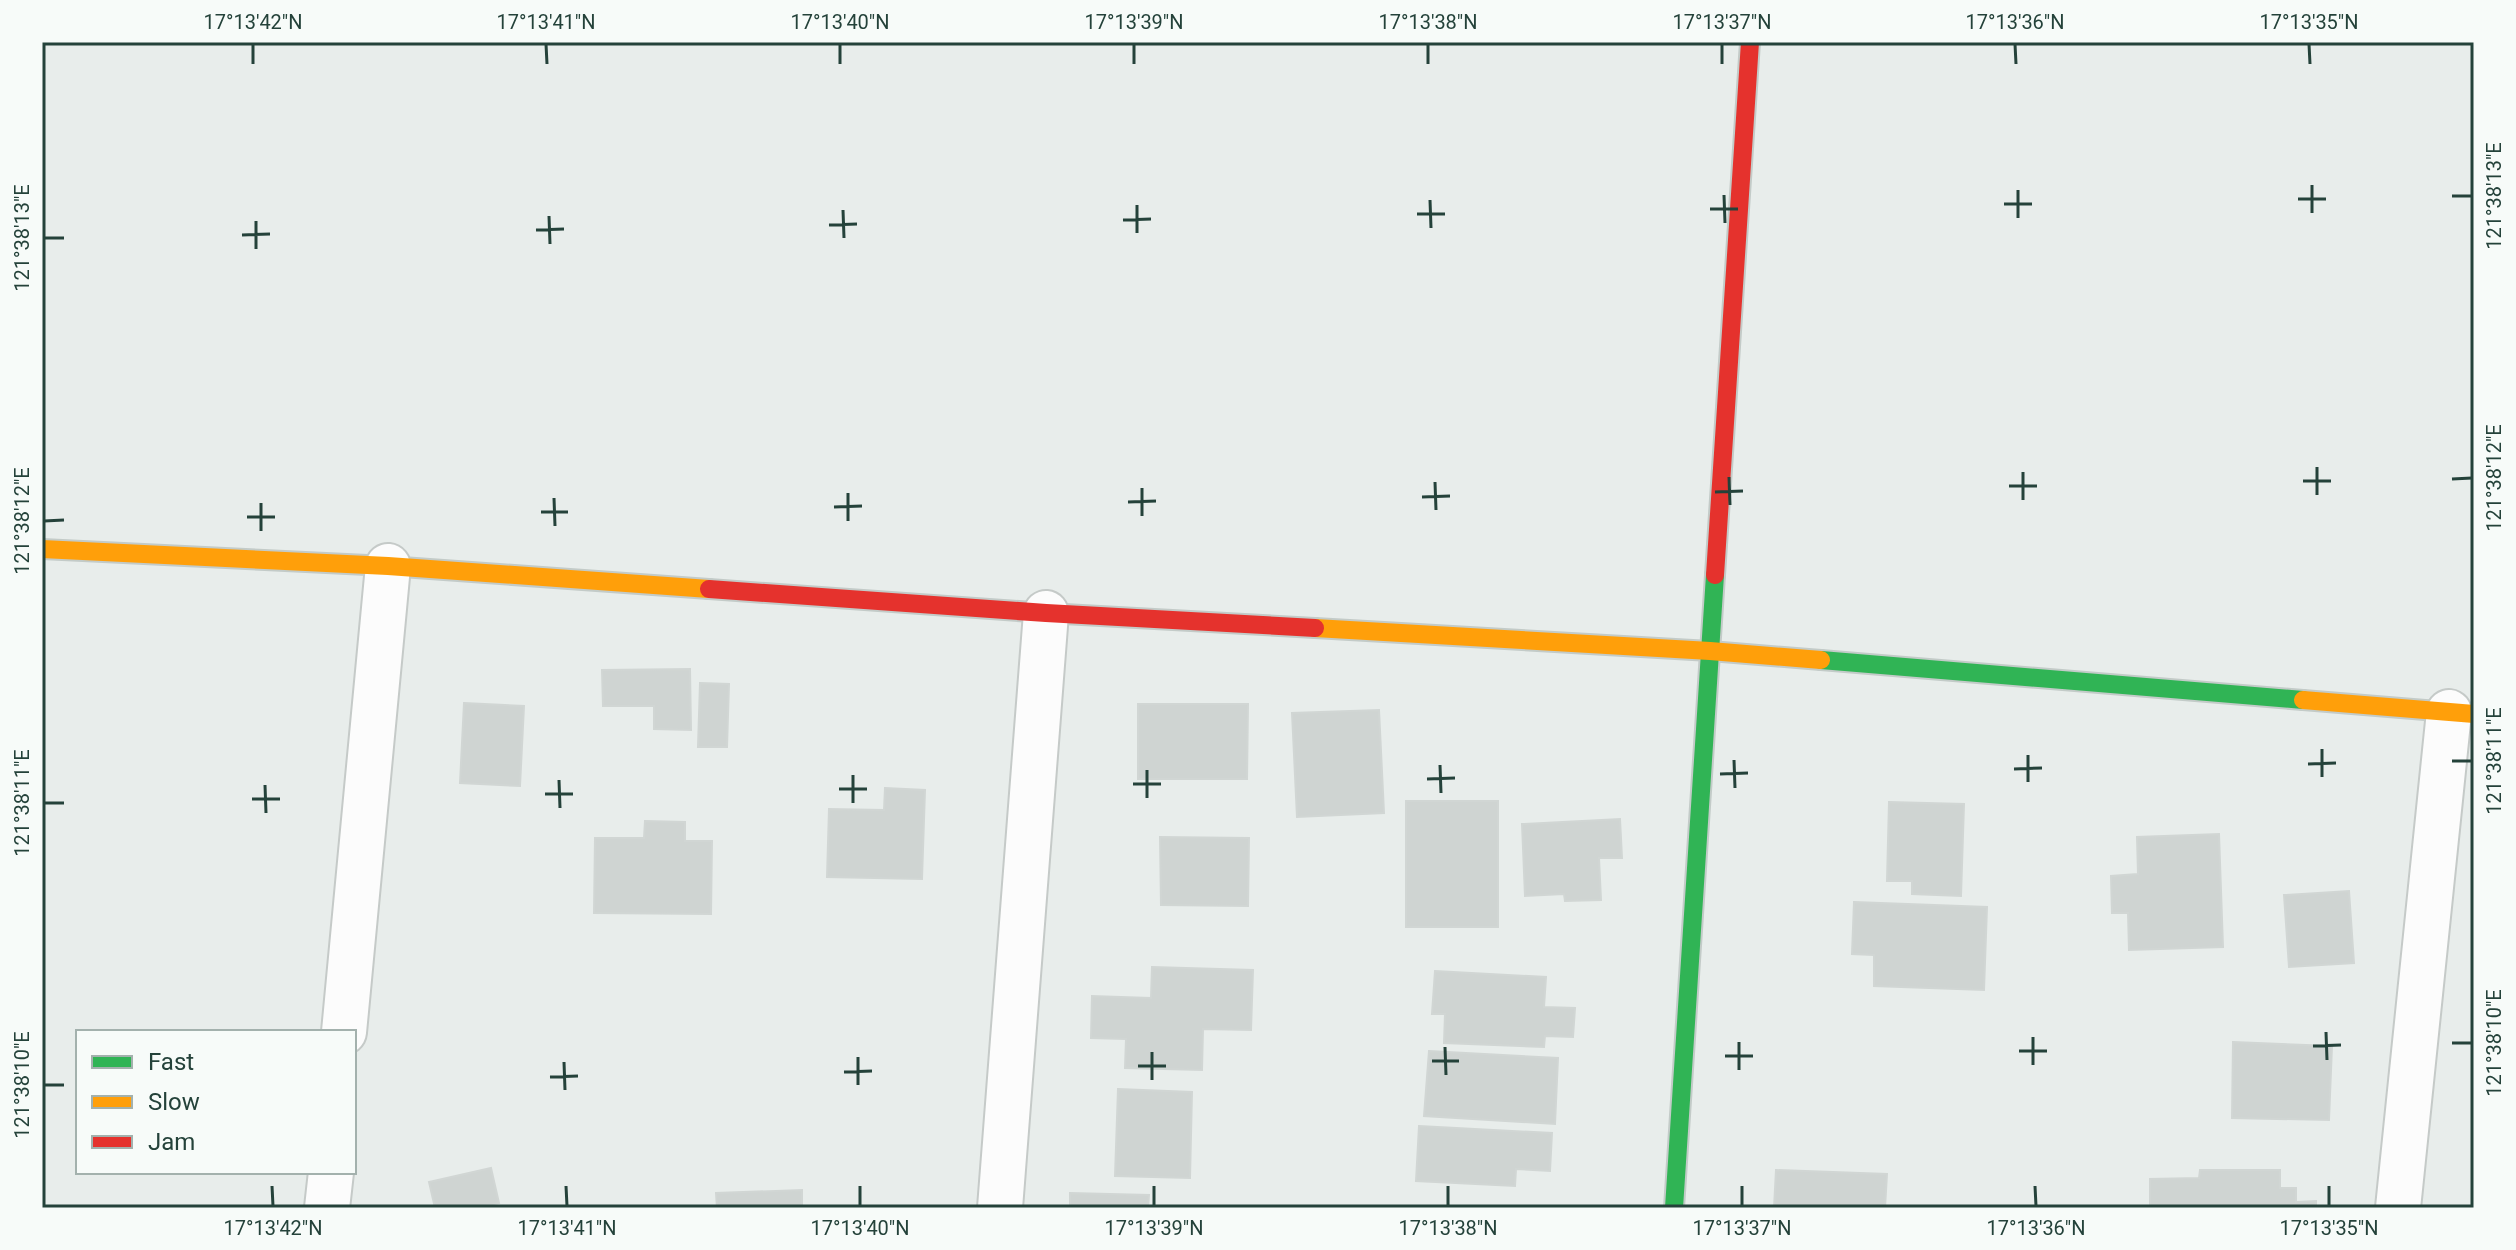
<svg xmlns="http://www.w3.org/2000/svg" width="2516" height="1250" viewBox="0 0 2516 1250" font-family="Roboto,sans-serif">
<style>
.building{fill:#cfd4d2;stroke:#d1d6d4;stroke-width:2}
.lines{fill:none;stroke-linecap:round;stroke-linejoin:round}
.street-casing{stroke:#c5cac8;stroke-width:48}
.fast-casing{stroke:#c3cbc8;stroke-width:22}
.slow-casing{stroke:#c3cbc8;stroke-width:22}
.jam-casing{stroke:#c3cbc8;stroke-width:22}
.street{stroke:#fcfcfc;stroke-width:44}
.fast{stroke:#30b455;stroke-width:18}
.slow{stroke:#ff9f0a;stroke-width:18}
.jam{stroke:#e5322d;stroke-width:18}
.ticks{fill:none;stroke:#24423a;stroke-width:3}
.neatline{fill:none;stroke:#24423a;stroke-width:3}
.ticks-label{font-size:20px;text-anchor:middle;fill:#24423a}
</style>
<rect width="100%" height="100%" fill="#e8edeb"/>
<path class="building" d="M 690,669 L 691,730 L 654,729 L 654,706 L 603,706 L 602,670 Z
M 700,683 L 729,684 L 727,747 L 698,747 Z
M 464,703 L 524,706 L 520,786 L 460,783 Z
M 1138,704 L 1248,704 L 1247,779 L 1138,779 Z
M 1379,710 L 1384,813 L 1297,817 L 1292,713 Z
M 885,788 L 925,790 L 922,879 L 827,877 L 829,809 L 884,810 Z
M 1406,801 L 1498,801 L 1498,927 L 1406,927 Z
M 1889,802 L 1964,804 L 1961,896 L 1912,894 L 1912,881 L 1887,881 Z
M 1620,819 L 1622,858 L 1599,858 L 1601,900 L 1565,901 L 1564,894 L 1525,896 L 1522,824 Z
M 645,821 L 685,822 L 685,841 L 712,841 L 711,914 L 594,913 L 595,838 L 644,838 Z
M 2219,834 L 2223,947 L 2129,950 L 2128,913 L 2112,913 L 2111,876 L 2138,874 L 2137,837 Z
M 1160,837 L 1249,838 L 1248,906 L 1161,905 Z
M 2349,891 L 2354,963 L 2289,967 L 2284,895 Z
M 1854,902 L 1987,907 L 1984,990 L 1874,986 L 1874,955 L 1852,954 Z
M 1152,967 L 1253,970 L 1251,1030 L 1203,1029 L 1202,1070 L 1125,1068 L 1126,1039 L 1091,1038 L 1092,996 L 1151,998 Z
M 1435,971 L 1546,977 L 1544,1007 L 1575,1008 L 1573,1037 L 1545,1036 L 1544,1047 L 1444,1043 L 1445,1014 L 1432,1014 Z
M 2233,1042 L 2332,1046 L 2329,1120 L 2232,1118 Z
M 1429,1051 L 1558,1058 L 1555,1124 L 1424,1116 Z
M 1118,1089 L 1192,1092 L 1190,1178 L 1115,1176 Z
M 1419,1126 L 1552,1133 L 1550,1171 L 1516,1169 L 1515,1186 L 1416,1181 Z
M 491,1168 L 499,1203 L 474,1208 L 435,1208 L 429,1182 Z
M 1776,1170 L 1887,1174 L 1885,1208 L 1774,1208 Z
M 2200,1170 L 2280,1170 L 2280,1188 L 2296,1188 L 2296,1202 L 2316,1201 L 2316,1208 L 2150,1208 L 2150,1179 L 2199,1178 Z
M 802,1190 L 802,1208 L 717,1208 L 716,1193 Z
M 1070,1193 L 1149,1195 L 1148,1208 L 1070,1208 Z"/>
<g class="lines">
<defs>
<path id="street" d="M 344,1032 L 388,566
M 327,1208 L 331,1172
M 1000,1208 L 1046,613
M 2398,1208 L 2449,712"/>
<path id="fast" d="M 1821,660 L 2303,700
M 1674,1208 L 1715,575"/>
<path id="slow" d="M 42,549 L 388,566 L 709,589
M 1315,628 L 1710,651 L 1821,660
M 2303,700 L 2474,714"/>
<path id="jam" d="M 1715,575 L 1750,42
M 709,589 L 1046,613 L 1315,628"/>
</defs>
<use href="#street" class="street-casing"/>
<use href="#fast" class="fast-casing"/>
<use href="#slow" class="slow-casing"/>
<use href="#jam" class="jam-casing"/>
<use href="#street" class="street"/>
<use href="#fast" class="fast"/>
<use href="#slow" class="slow"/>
<use href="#jam" class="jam"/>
</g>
<path class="ticks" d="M 253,44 L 253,64M 546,44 L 547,64M 840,44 L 840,64M 1134,44 L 1134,64M 1428,44 L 1428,64M 1722,44 L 1722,64M 2015,44 L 2016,64M 2309,44 L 2310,64M 2312,185 L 2312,213M 2018,190 L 2018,218M 1724,195 L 1725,223M 2452,196 L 2472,196M 2298,199 L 2326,199M 1430,200 L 1431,228M 2004,204 L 2032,204M 1137,205 L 1137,233M 1710,209 L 1738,209M 843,210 L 844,238M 1417,214 L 1445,214M 549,216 L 550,244M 1123,220 L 1151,219M 256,221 L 256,249M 829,225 L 857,224M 536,230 L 564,229M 242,235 L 270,234M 44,238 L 64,238M 2317,467 L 2317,495M 2023,472 L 2023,500M 1729,477 L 1730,505M 2452,479 L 2472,478M 2303,481 L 2331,481M 1435,482 L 1436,510M 2009,486 L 2037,486M 1142,488 L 1142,516M 1715,492 L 1743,491M 848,493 L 848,521M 1422,497 L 1450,496M 554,498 L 555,526M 1128,502 L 1156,501M 261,503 L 261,531M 834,507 L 862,506M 541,512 L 568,512M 247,517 L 275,517M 44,521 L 64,520M 2322,749 L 2322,777M 2028,755 L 2028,782M 1734,760 L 1735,788M 2452,761 L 2472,761M 2308,764 L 2336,763M 1440,765 L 1441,793M 2014,769 L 2042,768M 1147,770 L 1147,798M 1720,774 L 1748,773M 853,775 L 853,803M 1427,779 L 1455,778M 559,780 L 560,808M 1133,784 L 1161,784M 265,785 L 266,813M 839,789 L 867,789M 545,794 L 573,794M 252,799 L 280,799M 44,803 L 64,803M 2326,1032 L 2327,1060M 2033,1037 L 2033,1065M 1739,1042 L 1739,1070M 2452,1043 L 2472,1043M 2313,1046 L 2341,1045M 1445,1047 L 1446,1075M 2019,1051 L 2047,1051M 1152,1052 L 1152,1080M 1725,1056 L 1753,1056M 858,1057 L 858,1085M 1432,1061 L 1459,1061M 564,1062 L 565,1090M 1138,1066 L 1166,1066M 844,1072 L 872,1071M 550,1077 L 578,1076M 44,1085 L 64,1085M 272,1186 L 273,1206M 566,1186 L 567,1206M 860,1186 L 860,1206M 1154,1186 L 1154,1206M 1448,1186 L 1448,1206M 1742,1186 L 1742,1206M 2035,1186 L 2036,1206M 2329,1186 L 2329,1206"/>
<rect width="2516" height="1250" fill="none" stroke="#f7fbf9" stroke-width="88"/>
<rect x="76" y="1030" width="280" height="144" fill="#f7fbf9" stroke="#a3b1ad" stroke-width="2"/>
<rect x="92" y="1056" width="40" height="12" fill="#30b455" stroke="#a3b1ad" stroke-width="2"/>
<text x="148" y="1070" font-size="24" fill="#24423a">Fast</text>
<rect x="92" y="1096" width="40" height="12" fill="#ff9f0a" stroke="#a3b1ad" stroke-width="2"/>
<text x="148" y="1110" font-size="24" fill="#24423a">Slow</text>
<rect x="92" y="1136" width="40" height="12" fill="#e5322d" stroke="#a3b1ad" stroke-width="2"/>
<text x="148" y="1150" font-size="24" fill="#24423a">Jam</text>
<rect x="44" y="44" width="2428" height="1162" class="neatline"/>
<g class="ticks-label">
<text x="253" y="29">17°13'42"N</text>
<text x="546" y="29">17°13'41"N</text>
<text x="840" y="29">17°13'40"N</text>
<text x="1134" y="29">17°13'39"N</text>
<text x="1428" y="29">17°13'38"N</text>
<text x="1722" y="29">17°13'37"N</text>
<text x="2015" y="29">17°13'36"N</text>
<text x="2309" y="29">17°13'35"N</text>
<text transform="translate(2494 196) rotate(-90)" y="7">121°38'13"E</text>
<text transform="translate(22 238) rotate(-90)" y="7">121°38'13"E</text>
<text transform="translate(2494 478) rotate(-90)" y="7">121°38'12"E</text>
<text transform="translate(22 521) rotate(-90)" y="7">121°38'12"E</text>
<text transform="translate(2494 761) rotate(-90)" y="7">121°38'11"E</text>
<text transform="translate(22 803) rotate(-90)" y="7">121°38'11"E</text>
<text transform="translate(2494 1043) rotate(-90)" y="7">121°38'10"E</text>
<text transform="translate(22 1085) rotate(-90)" y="7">121°38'10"E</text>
<text x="273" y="1235">17°13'42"N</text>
<text x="567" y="1235">17°13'41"N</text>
<text x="860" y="1235">17°13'40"N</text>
<text x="1154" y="1235">17°13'39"N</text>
<text x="1448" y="1235">17°13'38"N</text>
<text x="1742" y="1235">17°13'37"N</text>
<text x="2036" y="1235">17°13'36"N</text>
<text x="2329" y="1235">17°13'35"N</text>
</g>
</svg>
